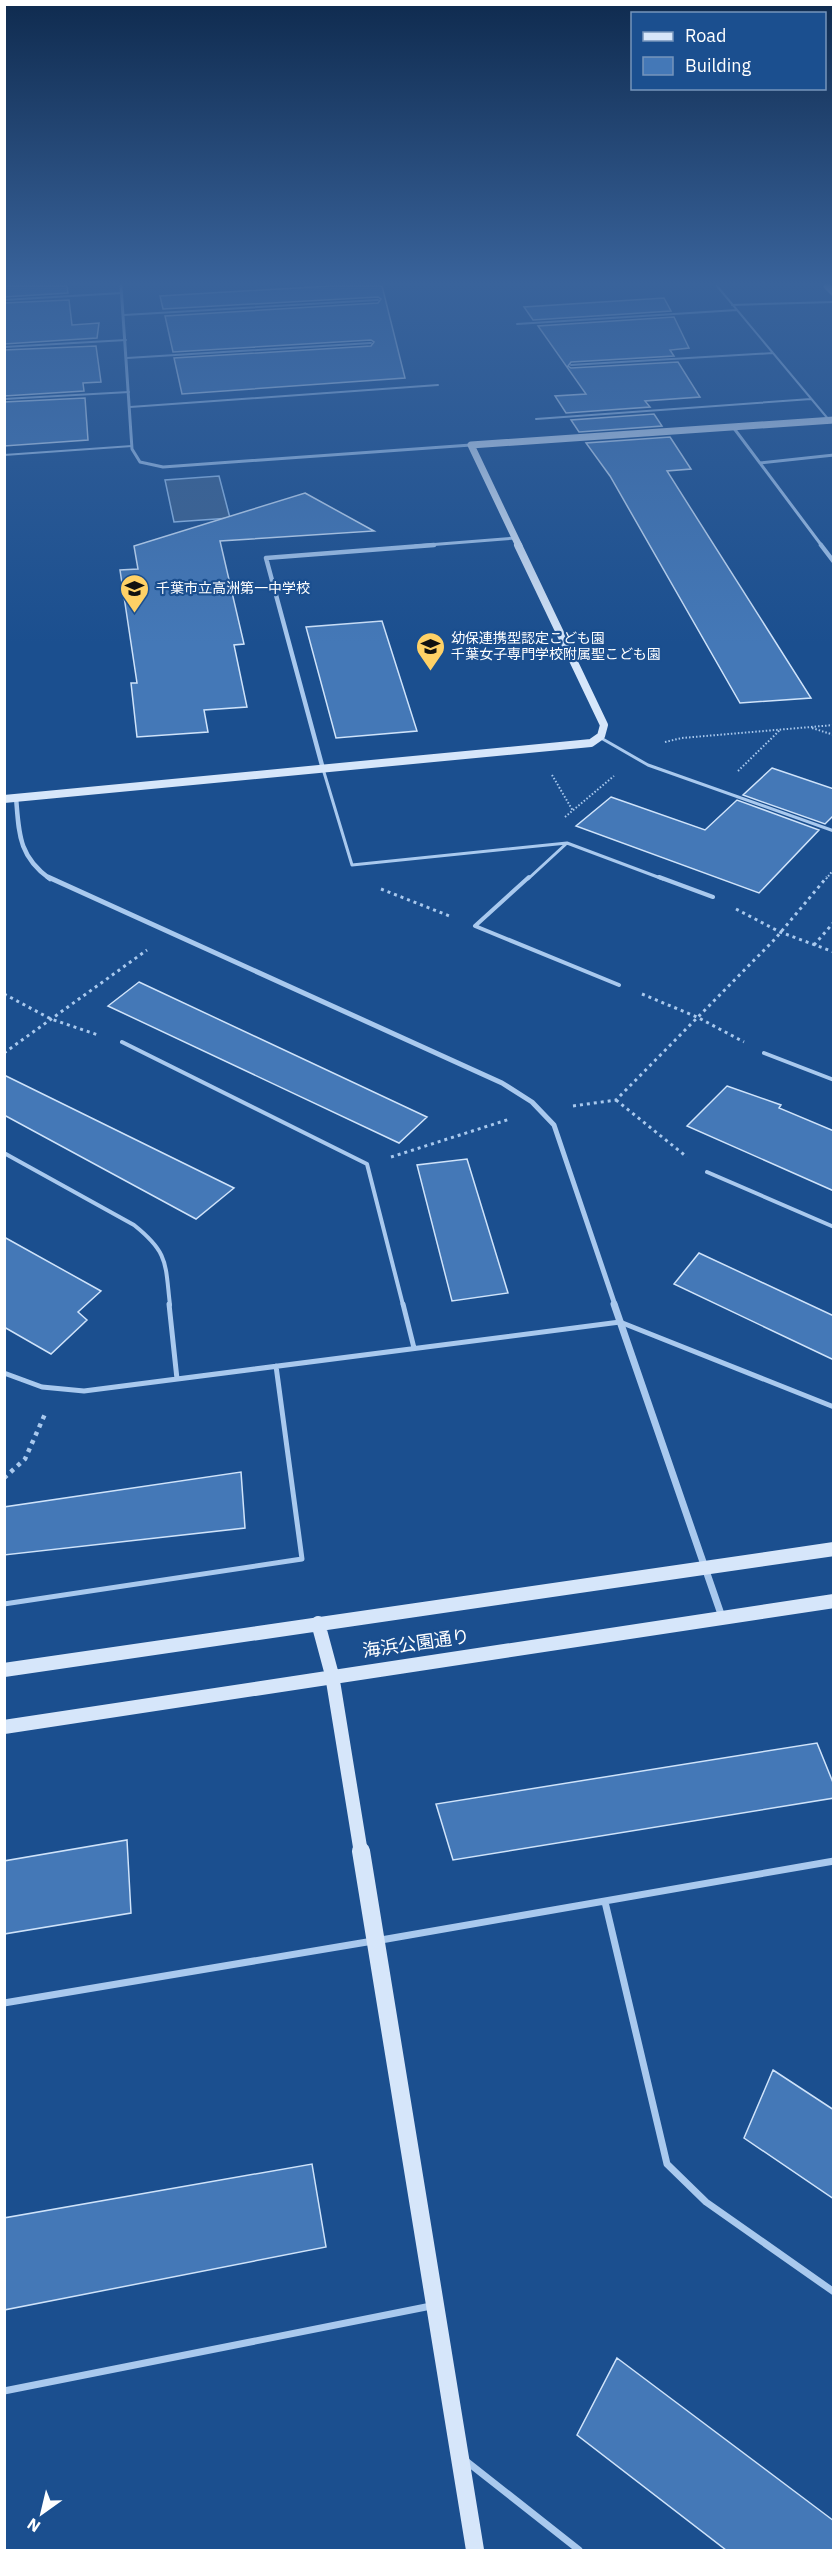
<svg xmlns="http://www.w3.org/2000/svg" width="838" height="2555" viewBox="0 0 838 2555" font-family="'IBM Plex Sans','Noto Sans JP',sans-serif">
<style>
.water{fill:#3c6290;stroke:#9cc4f0;stroke-width:1.5}
.building{fill:#4478b7;stroke:#cfe3fa;stroke-width:1.5}
.lines{fill:none;stroke-linecap:round;stroke-linejoin:round}
.path-far2{stroke:#a9c9ee;stroke-width:2;stroke-dasharray:1.5 2;stroke-linecap:butt}
.path-far1{stroke:#a9c9ee;stroke-width:3;stroke-dasharray:3 4;stroke-linecap:butt}
.path{stroke:#a9c9ee;stroke-width:4.5;stroke-dasharray:4 5;stroke-linecap:butt}
.lane-far4{stroke:#a9c9ee;stroke-width:2}
.lane-far3{stroke:#a9c9ee;stroke-width:3}
.lane-far2{stroke:#a9c9ee;stroke-width:4}
.lane-far1{stroke:#a9c9ee;stroke-width:5}
.lane{stroke:#a9c9ee;stroke-width:7}
.street-far3{stroke:#a9c9ee;stroke-width:3}
.street-far2{stroke:#a9c9ee;stroke-width:4.5}
.street-far1{stroke:#a9c9ee;stroke-width:5}
.street{stroke:#a9c9ee;stroke-width:7}
.secondary-far3{stroke:#d6e6fa;stroke-width:7}
.secondary-far2{stroke:#d6e6fa;stroke-width:8}
.secondary-far1{stroke:#d6e6fa;stroke-width:14}
.secondary{stroke:#d6e6fa;stroke-width:18}
.labels{text-anchor:middle;dominant-baseline:central;stroke-width:4.5;stroke-linejoin:round;paint-order:stroke}
.far-poi-label{font-size:14px;fill:#fff;stroke:#1b4f8f;text-anchor:start}
.near-street-label{font-size:18px;fill:#fff;stroke:#1b4f8f}
</style>
<rect width="100%" height="100%" fill="#1b4f8f"/>
<path class="water" d="M 219,476 L 230,518 L 174,522 L 165,480 Z"/>
<path class="building" d="M 4,286 L 67,286 L 68,293 L 4,297 Z
M 330,286 L 382,286 L 405,378 L 182,394 L 174,358 L 371,346 L 374,342 L 371,340 L 173,352 L 165,316 L 378,303 L 381,299 L 378,297 L 163,309 L 160,296 Z
M 664,298 L 671,311 L 533,320 L 524,307 Z
M 69,300 L 72,325 L 99,323 L 97,338 L 4,344 L 4,303 Z
M 674,317 L 689,348 L 670,350 L 674,356 L 571,362 L 568,366 L 571,368 L 678,362 L 700,397 L 645,401 L 650,407 L 566,413 L 555,396 L 586,394 L 538,326 Z
M 96,346 L 101,382 L 83,383 L 84,391 L 4,396 L 4,350 Z
M 85,398 L 88,440 L 4,446 L 4,402 Z
M 654,414 L 662,426 L 579,432 L 571,420 Z
M 670,437 L 691,469 L 667,471 L 811,698 L 740,703 L 610,476 L 586,443 Z
M 305,493 L 374,531 L 220,541 L 244,644 L 234,645 L 247,707 L 204,710 L 208,732 L 137,737 L 131,683 L 137,683 L 120,570 L 138,569 L 134,546 Z
M 382,621 L 417,731 L 336,738 L 306,627 Z
M 772,768 L 834,789 L 834,815 L 825,824 L 743,795 Z
M 611,797 L 705,830 L 737,800 L 819,830 L 759,893 L 576,826 Z
M 139,982 L 427,1117 L 399,1143 L 108,1006 Z
M 4,1075 L 234,1188 L 196,1219 L 4,1115 Z
M 727,1086 L 781,1105 L 779,1108 L 834,1131 L 834,1191 L 687,1126 Z
M 467,1159 L 508,1293 L 452,1301 L 417,1165 Z
M 4,1237 L 101,1291 L 78,1312 L 87,1320 L 51,1354 L 4,1327 Z
M 699,1253 L 834,1316 L 834,1360 L 674,1284 Z
M 241,1472 L 245,1528 L 4,1555 L 4,1507 Z
M 817,1743 L 834,1785 L 834,1798 L 453,1860 L 436,1804 Z
M 127,1840 L 131,1913 L 4,1934 L 4,1861 Z
M 773,2070 L 834,2110 L 834,2199 L 744,2138 Z
M 312,2164 L 326,2247 L 4,2310 L 4,2218 Z
M 617,2358 L 834,2521 L 834,2550 L 726,2550 L 577,2435 Z"/>
<g class="lines">
<path class="path-far2" d="M 812,728 L 834,735
M 665,742 L 682,738 L 834,725
M 738,771 L 780,730
M 552,775 L 573,811
M 565,817 L 614,776
M 826,879 L 834,869"/>
<path class="path-far1" d="M 381,889 L 452,917
M 736,909 L 780,932 L 834,952
M 814,945 L 834,922
M 4,994 L 51,1019 L 98,1035
M 642,994 L 697,1017 L 744,1042
M 4,1053 L 147,950
M 616,1100 L 687,1157
M 573,1106 L 616,1100 L 775,939 L 827,877
M 391,1157 L 510,1119"/>
<path class="path" d="M 4,1478 L 25,1459 L 45,1414"/>
<path class="lane-far4" d="M 717,286 L 829,420
M 4,300 L 122,293
M 732,305 L 834,302
M 124,315 L 378,300
M 517,324 L 737,310
M 4,347 L 126,340
M 127,358 L 371,343
M 571,365 L 773,353
M 4,399 L 129,392
M 130,407 L 438,385
M 536,419 L 811,399
M 4,455 L 132,446"/>
<path class="lane-far3" d="M 601,738 L 648,765 L 834,831
M 323,769 L 352,865 L 567,843 L 663,879
M 528,879 L 567,843"/>
<path class="lane-far2" d="M 529,877 L 475,926 L 619,985
M 659,877 L 713,897
M 122,1042 L 367,1164 L 403,1305
M 764,1053 L 834,1080
M 4,1153 L 134,1225 C 169,1253 165,1263 170,1305
M 707,1172 L 834,1227"/>
<path class="lane-far1" d="M 169,1304 L 177,1379
M 403,1304 L 414,1348
M 4,1373 L 42,1387 L 84,1391 L 620,1322 L 834,1407
M 4,1604 L 302,1559 L 276,1366"/>
<path class="lane" d="M 605,1902 L 667,2164 L 706,2202 L 834,2292
M 381,1940 L 834,1861
M 4,2003 L 373,1941
M 4,2391 L 431,2306
M 466,2461 L 579,2550"/>
<path class="street-far3" d="M 121,286 L 132,449 L 140,462 L 163,467 L 471,445
M 733,427 L 822,546
M 760,463 L 834,455
M 415,546 L 515,538"/>
<path class="street-far2" d="M 821,545 L 834,562
M 323,769 L 266,558 L 434,545
M 16,797 C 19,833 18,856 50,879"/>
<path class="street-far1" d="M 48,877 L 502,1083 L 532,1102 L 554,1125 L 615,1305"/>
<path class="street" d="M 614,1304 L 722,1617"/>
<path class="secondary-far3" d="M 827,286 L 834,293
M 519,546 L 471,445 L 834,420"/>
<path class="secondary-far2" d="M 4,799 L 591,743 L 601,736 L 604,725 L 518,545"/>
<path class="secondary-far1" d="M 318,1623 L 332,1675 L 361,1853
M 4,1670 L 834,1549
M 4,1727 L 834,1601"/>
<path class="secondary" d="M 361,1851 L 475,2550"/>
</g>
<linearGradient id="sky" x2="0" y2="1"><stop stop-color="#0f2b4f"/><stop offset="0.44" stop-color="#39639b"/><stop offset="1" stop-color="#39639b" stop-opacity="0"/></linearGradient>
<rect width="838" height="644" fill="url(#sky)"/>
<defs>
<symbol id="school-pin" viewBox="-11 -11 22 30"><path d="M0 17L-7.5 6A9.5 9.5 0 1 1 7.5 6Z" fill="#ffd166" stroke="#1b4f8f"/><path d="M0-5L7-2L0 1L-7-2ZM-4 1L0 2.5L4 1V4Q0 6-4 4Z" fill="#111"/></symbol>
</defs>
<g fill-rule="evenodd">
<use href="#school-pin" x="118" y="572" width="33" height="45"/>
<use href="#school-pin" x="414" y="630" width="33" height="45"/>
</g>
<g class="labels">
<g class="far-poi-label">
<text x="156" y="588">千葉市立高洲第一中学校</text>
<text x="451" y="638">幼保連携型認定こども園<tspan x="451" dy="16">千葉女子専門学校附属聖こども園</tspan></text>
</g>
<g class="near-street-label">
<text transform="translate(416 1643) rotate(-8)">海浜公園通り</text>
</g>
</g>
<rect width="838" height="2555" fill="none" stroke="#ffffff" stroke-width="12"/>
<rect x="631" y="12" width="195" height="78" fill="#1b4f8f" stroke="#7695bc" stroke-width="1.5"/>
<rect x="643" y="32" width="30" height="9" fill="#d6e6fa" stroke="#7695bc" stroke-width="1.5"/>
<text x="685" y="42" font-size="18" fill="#ffffff">Road</text>
<rect x="643" y="57" width="30" height="18" fill="#4478b7" stroke="#7695bc" stroke-width="1.5"/>
<text x="685" y="72" font-size="18" fill="#ffffff">Building</text>
<g transform="translate(42 2513) rotate(214)" stroke="#1b4f8f" stroke-width="4.5" paint-order="stroke">
<path d="M0-4.5L10 22L0 15L-10 22Z" fill="#ffffff"/>
<text y="-9" font-size="16" font-weight="bold" text-anchor="middle" fill="#ffffff">N</text>
</g>
</svg>
